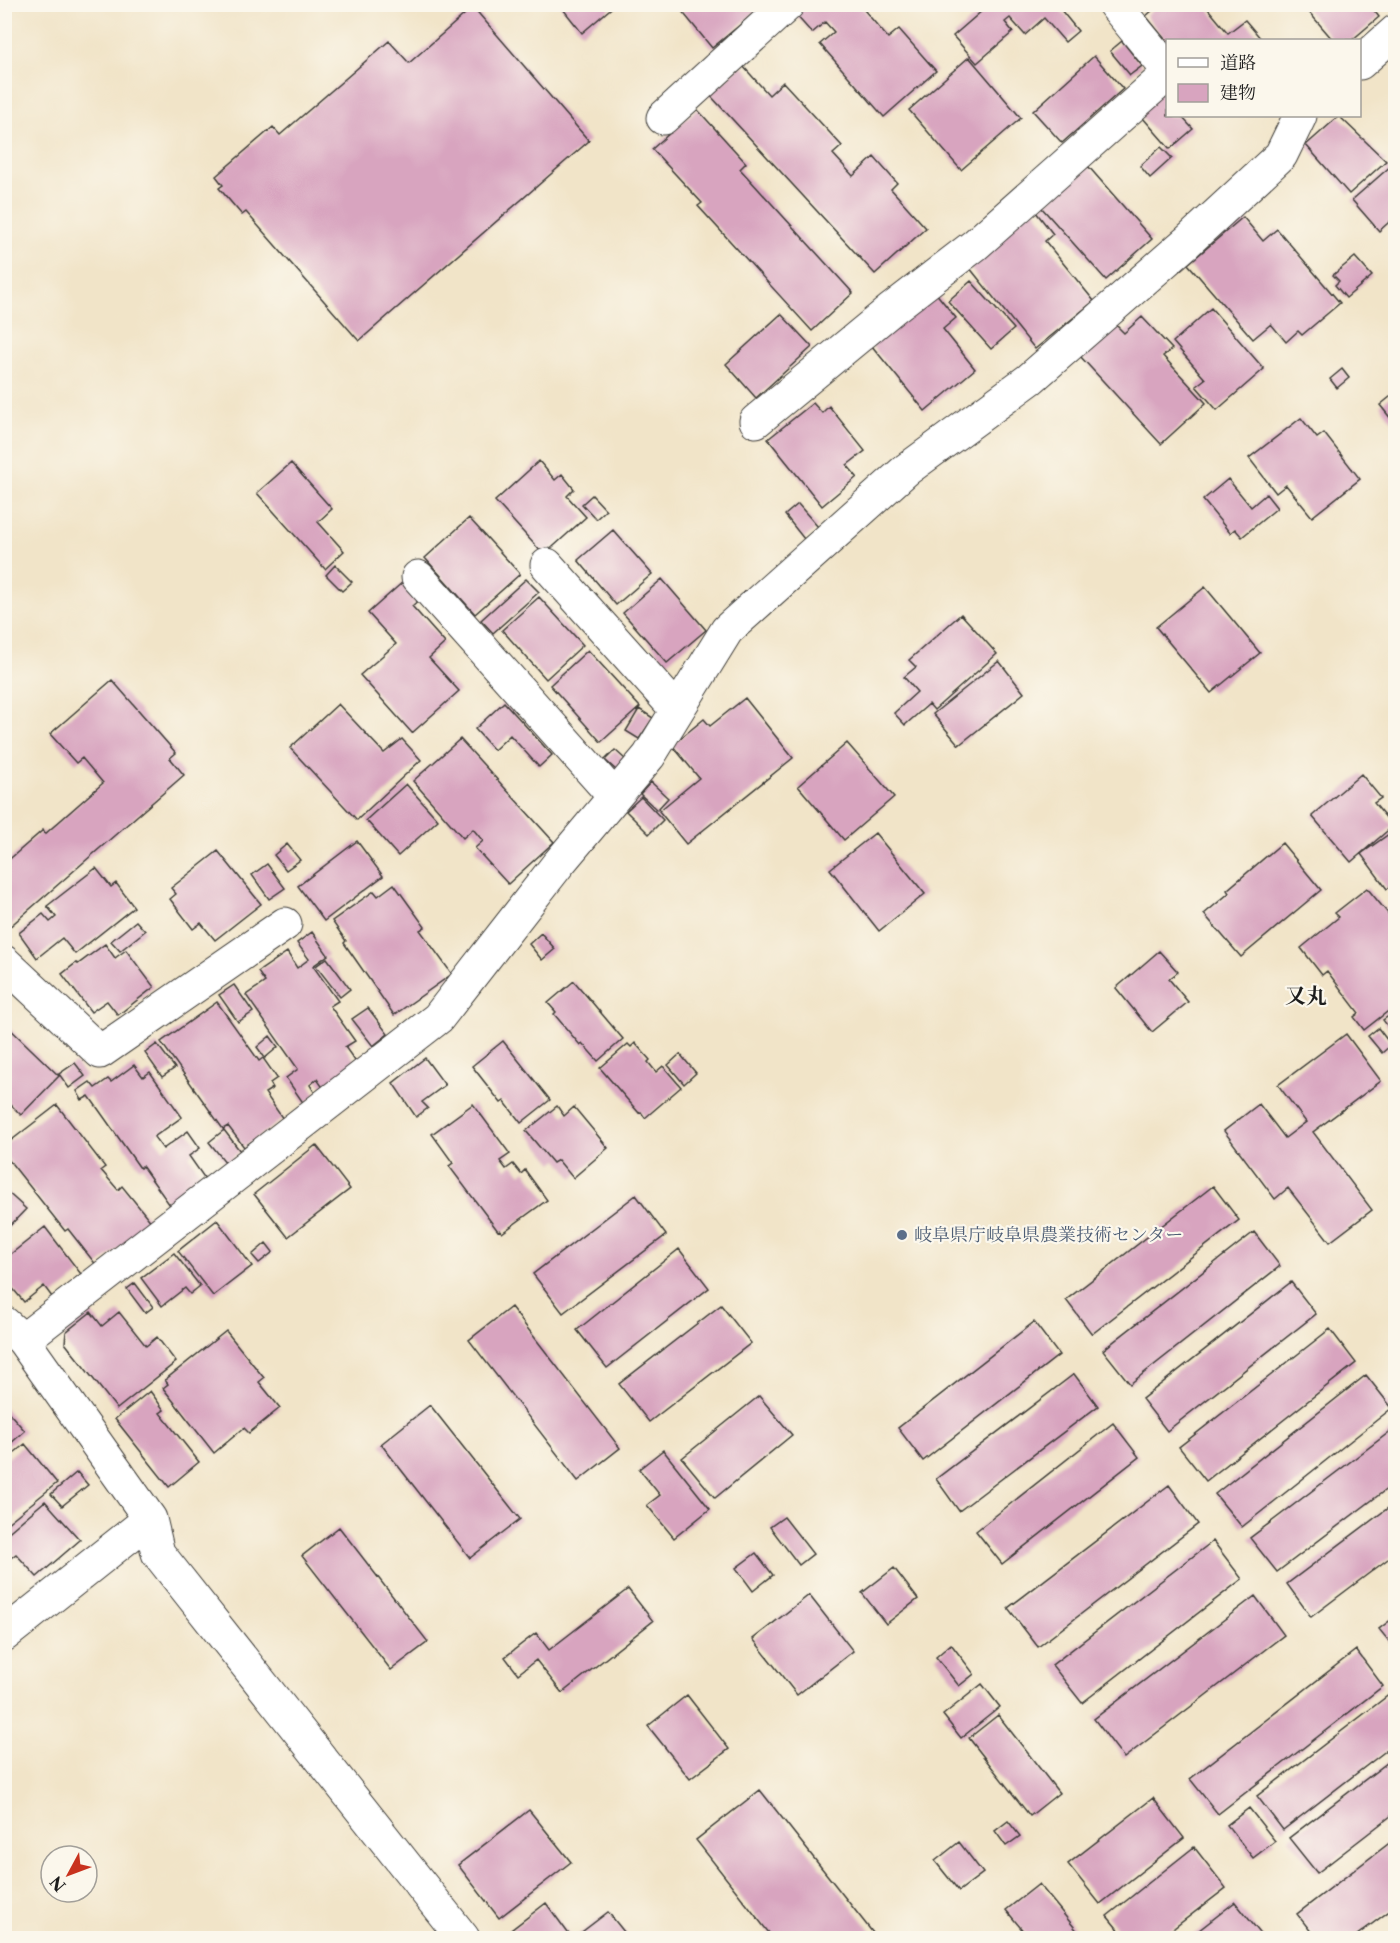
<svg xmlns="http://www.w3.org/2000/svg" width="1400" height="1943" viewBox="0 0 1400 1943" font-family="'Libre Caslon Text','Noto Serif JP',serif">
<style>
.building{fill:#d8a4bf}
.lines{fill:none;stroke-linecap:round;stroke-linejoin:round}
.street-casing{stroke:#3c3a36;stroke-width:35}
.street{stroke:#fff;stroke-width:33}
.service-dot{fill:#5c6f8a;stroke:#fbf7ec;stroke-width:2}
.labels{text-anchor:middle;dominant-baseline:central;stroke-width:4.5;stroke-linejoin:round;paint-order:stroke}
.service-label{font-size:18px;fill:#4e5e75;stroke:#fbf7ec;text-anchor:start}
.quarter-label{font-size:21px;font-weight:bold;fill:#1c1c1c;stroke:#fbf7ec}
</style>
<rect width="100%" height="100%" fill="#fbf7ec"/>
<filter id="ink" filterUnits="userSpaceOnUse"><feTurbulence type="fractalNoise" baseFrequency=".0167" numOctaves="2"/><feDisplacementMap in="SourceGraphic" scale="12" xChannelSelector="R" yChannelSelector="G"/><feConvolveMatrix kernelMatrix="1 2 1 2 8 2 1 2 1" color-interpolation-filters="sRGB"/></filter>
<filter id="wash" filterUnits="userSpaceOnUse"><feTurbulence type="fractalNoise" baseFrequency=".008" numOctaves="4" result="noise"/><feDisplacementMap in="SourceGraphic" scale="24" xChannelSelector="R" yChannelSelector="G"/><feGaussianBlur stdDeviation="1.35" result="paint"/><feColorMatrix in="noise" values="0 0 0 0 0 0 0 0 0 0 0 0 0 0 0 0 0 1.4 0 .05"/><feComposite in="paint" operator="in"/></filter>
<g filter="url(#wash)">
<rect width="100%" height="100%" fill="#f1e4c8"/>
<g id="blocks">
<path class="building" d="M 559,4 L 616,4 L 582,33 Z
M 676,4 L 753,4 L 758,10 L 712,48 Z
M 806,4 L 859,4 L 888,38 L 899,29 L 936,71 L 884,117 L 820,44 L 834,32 L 825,22 L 812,33 L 795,14 Z
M 990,4 L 1056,4 L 1078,31 L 1065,42 L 1044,18 L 1025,35 L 1010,18 L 1005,22 L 1013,32 L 977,63 L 953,36 Z
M 1160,4 L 1204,4 L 1228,33 L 1245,20 L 1262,40 L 1168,40 L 1168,43 L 1146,16 Z
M 1302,4 L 1369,4 L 1379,17 L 1352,40 L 1333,40 Z
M 473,7 L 589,141 L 359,341 L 246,212 L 242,215 L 219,188 L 223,185 L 216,176 L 273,127 L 280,135 L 389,41 L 409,63 Z
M 1122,41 L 1142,66 L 1130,75 L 1110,51 Z
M 1094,56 L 1123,89 L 1062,143 L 1033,111 Z
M 969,57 L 1021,118 L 961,170 L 909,110 Z
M 742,65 L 769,95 L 783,82 L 842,146 L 833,154 L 853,176 L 874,157 L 897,183 L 891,189 L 926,228 L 875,274 L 709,94 Z
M 1159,90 L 1168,100 L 1168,116 L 1181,116 L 1193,129 L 1170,149 L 1136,110 Z
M 697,109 L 746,163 L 740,169 L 853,293 L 812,331 L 698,206 L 702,203 L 652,149 Z
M 1339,116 L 1386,161 L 1349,194 L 1306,145 Z
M 1161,147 L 1172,158 L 1150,178 L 1140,166 Z
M 1392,165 L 1396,169 L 1396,216 L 1379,231 L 1352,200 Z
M 1088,166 L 1152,239 L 1106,280 L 1041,207 Z
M 1032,207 L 1053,234 L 1045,241 L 1094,301 L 1035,349 L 965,262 Z
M 1243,217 L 1263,241 L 1277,229 L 1340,303 L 1302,335 L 1298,331 L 1286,342 L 1271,324 L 1253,339 L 1188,264 Z
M 1355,257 L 1372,276 L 1346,298 L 1335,285 L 1339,281 L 1333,275 Z
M 971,281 L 1014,329 L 991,349 L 948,301 Z
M 931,287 L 956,318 L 943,329 L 975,369 L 925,411 L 867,340 Z
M 1211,308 L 1264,369 L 1217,410 L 1196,386 L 1205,379 L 1173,342 Z
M 781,314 L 812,347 L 756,398 L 726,364 Z
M 1142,317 L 1172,349 L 1163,356 L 1206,403 L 1161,444 L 1080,356 L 1115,324 L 1124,333 Z
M 1342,369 L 1349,378 L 1337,388 L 1330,379 Z
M 1396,392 L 1396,425 L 1380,405 Z
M 813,403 L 822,413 L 829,406 L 865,451 L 847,465 L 857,477 L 822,506 L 768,439 Z
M 1301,418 L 1317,438 L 1324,433 L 1360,479 L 1312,517 L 1286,485 L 1276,493 L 1249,458 Z
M 539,461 L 555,480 L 562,474 L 574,489 L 567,496 L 586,517 L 544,555 L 495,501 Z
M 291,463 L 332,509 L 318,522 L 344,551 L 325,569 L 257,493 Z
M 1228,479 L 1251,507 L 1266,494 L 1277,508 L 1242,537 L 1235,529 L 1230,533 L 1203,500 Z
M 592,495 L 606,510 L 596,519 L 582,504 Z
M 798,504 L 818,527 L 804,539 L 785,515 Z
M 469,518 L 520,574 L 475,614 L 425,558 Z
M 613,530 L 652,574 L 616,605 L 578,560 Z
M 335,565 L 352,582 L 342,591 L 326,575 Z
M 526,579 L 539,592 L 493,633 L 481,620 Z
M 662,579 L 706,630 L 667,663 L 623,613 Z
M 404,581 L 420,599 L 412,606 L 445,643 L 429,658 L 459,691 L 412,733 L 360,675 L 396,644 L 368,613 Z
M 1205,587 L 1260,653 L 1211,693 L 1156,627 Z
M 539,597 L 583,645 L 546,679 L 502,630 Z
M 961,614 L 997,654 L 934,710 L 929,704 L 905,725 L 894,713 L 917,692 L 904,677 L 916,667 L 909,660 Z
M 588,650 L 640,707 L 601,742 L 550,685 Z
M 999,661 L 1024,693 L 959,745 L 933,714 Z
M 112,680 L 176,753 L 170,758 L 184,775 L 7,929 L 4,926 L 4,864 L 43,830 L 45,834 L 103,783 L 82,758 L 76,763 L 50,734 Z
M 745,698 L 793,758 L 686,844 L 659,811 L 699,778 L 672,745 L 704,719 L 710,726 Z
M 504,702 L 552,755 L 539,767 L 510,735 L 494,750 L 475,729 Z
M 338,704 L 384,753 L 402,739 L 421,760 L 357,820 L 290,748 Z
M 639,709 L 653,718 L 639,739 L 626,731 Z
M 460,739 L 554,842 L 508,884 L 475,848 L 483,841 L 473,829 L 463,838 L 413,781 Z
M 847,743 L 894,797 L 844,840 L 798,786 Z
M 615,750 L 625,759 L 616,770 L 605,760 Z
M 1361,774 L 1381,798 L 1374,803 L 1393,826 L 1351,862 L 1312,816 Z
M 651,782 L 668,798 L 657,810 L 640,794 Z
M 406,784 L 438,820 L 398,856 L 366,820 Z
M 641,797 L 663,820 L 649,834 L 626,811 Z
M 1396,829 L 1396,883 L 1387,889 L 1361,854 Z
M 875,833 L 925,894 L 879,931 L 830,869 Z
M 357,841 L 383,876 L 324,921 L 298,886 Z
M 1282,843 L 1321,890 L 1241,957 L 1204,914 L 1229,893 L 1227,890 Z
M 287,844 L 300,860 L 286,870 L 274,855 Z
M 218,851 L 261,904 L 215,940 L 201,923 L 193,929 L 170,899 L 176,894 L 171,888 Z
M 267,864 L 285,888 L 269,899 L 252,875 Z
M 96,868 L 111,887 L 116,883 L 134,907 L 75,954 L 62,938 L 37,958 L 19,933 L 43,914 L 50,922 L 56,917 L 47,906 Z
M 394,884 L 425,927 L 420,930 L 452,974 L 394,1015 L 344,943 L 346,941 L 332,921 L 374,891 L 378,896 Z
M 1367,888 L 1396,923 L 1396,1005 L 1364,1030 L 1354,1017 L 1359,1013 L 1327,971 L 1322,975 L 1301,948 L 1339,917 L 1335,913 Z
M 136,921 L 145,931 L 120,951 L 111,941 Z
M 312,932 L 328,955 L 313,966 L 338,1001 L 330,1006 L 355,1041 L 345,1047 L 358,1065 L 324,1089 L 317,1079 L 310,1085 L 316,1095 L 304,1104 L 286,1078 L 298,1069 L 246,995 L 265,982 L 258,972 L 287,952 L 297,968 L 309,959 L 297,943 Z
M 541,933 L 555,949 L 542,960 L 529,944 Z
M 105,944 L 115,958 L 126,950 L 154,987 L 118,1015 L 107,1001 L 91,1012 L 62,974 L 76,963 L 78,964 Z
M 1159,951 L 1178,972 L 1169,979 L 1188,1002 L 1152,1032 L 1116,988 Z
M 327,958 L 350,989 L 340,997 L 316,966 Z
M 574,981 L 623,1039 L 598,1061 L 582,1043 L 580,1045 L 554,1014 L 556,1012 L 548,1003 Z
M 234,985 L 253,1012 L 238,1022 L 219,995 Z
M 217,1002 L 259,1061 L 263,1058 L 277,1078 L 270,1083 L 273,1088 L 265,1093 L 283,1119 L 244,1147 L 228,1126 L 223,1129 L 161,1042 Z
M 368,1008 L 388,1034 L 373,1046 L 352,1019 Z
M 1396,1011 L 1396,1037 L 1383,1020 Z
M 4,1023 L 59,1076 L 21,1115 L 4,1098 Z
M 1378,1028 L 1391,1045 L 1382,1053 L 1368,1036 Z
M 1346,1034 L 1381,1081 L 1313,1132 L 1372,1210 L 1330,1242 L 1288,1188 L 1275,1199 L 1224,1131 L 1259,1104 L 1285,1138 L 1306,1122 L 1278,1085 Z
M 270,1036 L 278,1047 L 265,1058 L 257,1047 Z
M 503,1041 L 550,1100 L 521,1123 L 504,1101 L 501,1103 L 472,1066 Z
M 635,1043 L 650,1060 L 648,1062 L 656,1072 L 663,1066 L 681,1087 L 645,1118 L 641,1112 L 639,1113 L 600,1068 L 628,1044 L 631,1047 Z
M 157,1044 L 175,1068 L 162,1077 L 145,1053 Z
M 680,1054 L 696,1073 L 684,1084 L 668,1065 Z
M 425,1058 L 445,1085 L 422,1102 L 428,1108 L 416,1117 L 393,1083 Z
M 75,1063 L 85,1076 L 69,1088 L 59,1074 Z
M 134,1065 L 143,1077 L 150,1072 L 182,1117 L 154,1137 L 163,1149 L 188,1131 L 200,1148 L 189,1156 L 208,1183 L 172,1208 L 142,1166 L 140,1168 L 89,1096 L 82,1100 L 77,1091 L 90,1082 L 95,1088 L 108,1079 L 111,1082 Z
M 473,1104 L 510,1154 L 500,1161 L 506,1169 L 513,1164 L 521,1174 L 525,1170 L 547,1200 L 502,1233 L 500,1230 L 498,1231 L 449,1166 L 453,1163 L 432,1134 Z
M 57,1105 L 105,1167 L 101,1170 L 118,1190 L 122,1186 L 152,1223 L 97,1266 L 68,1229 L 65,1231 L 4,1154 L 4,1146 Z
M 557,1106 L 564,1116 L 574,1107 L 608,1148 L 573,1178 L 558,1160 L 553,1163 L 526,1131 Z
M 224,1130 L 240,1151 L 226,1163 L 209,1142 Z
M 316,1145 L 350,1189 L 288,1237 L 254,1194 Z
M 1213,1186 L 1239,1220 L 1092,1334 L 1066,1300 Z
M 4,1189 L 26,1209 L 4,1232 Z
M 636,1195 L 666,1235 L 563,1313 L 533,1274 Z
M 217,1220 L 252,1266 L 213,1296 L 178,1251 Z
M 45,1227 L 81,1274 L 52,1297 L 44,1286 L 24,1302 L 4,1278 L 4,1253 L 7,1257 Z
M 1254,1232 L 1280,1266 L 1130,1384 L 1103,1350 Z
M 266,1243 L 273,1252 L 259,1263 L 252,1255 Z
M 679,1249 L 709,1288 L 607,1368 L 577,1330 Z
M 174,1253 L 200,1286 L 190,1294 L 185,1288 L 162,1306 L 141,1278 Z
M 1291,1282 L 1316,1314 L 1167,1431 L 1142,1399 Z
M 135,1283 L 153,1307 L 145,1313 L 127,1289 Z
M 721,1305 L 751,1343 L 649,1422 L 619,1384 Z
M 511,1307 L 620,1448 L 578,1481 L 469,1340 Z
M 91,1312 L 102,1326 L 119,1312 L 146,1346 L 157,1337 L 176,1362 L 117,1409 L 65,1343 L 66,1332 Z
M 1034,1322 L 1059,1355 L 923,1461 L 898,1428 Z
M 1330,1329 L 1356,1363 L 1206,1481 L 1179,1447 Z
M 226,1331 L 264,1378 L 259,1382 L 280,1408 L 249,1433 L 244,1428 L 214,1453 L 163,1388 L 168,1384 L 165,1380 Z
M 1074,1374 L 1098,1406 L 959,1511 L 936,1479 Z
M 1366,1375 L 1392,1408 L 1242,1527 L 1215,1494 Z
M 150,1391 L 164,1410 L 160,1413 L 199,1462 L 169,1487 L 115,1419 Z
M 759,1396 L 792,1435 L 715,1498 L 682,1458 Z
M 430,1405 L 520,1519 L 470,1558 L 381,1444 Z
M 4,1407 L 25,1431 L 4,1449 Z
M 1113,1423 L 1139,1457 L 1002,1564 L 976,1531 Z
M 1396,1427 L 1396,1482 L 1277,1572 L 1250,1538 Z
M 25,1444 L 57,1483 L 6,1524 L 4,1461 Z
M 663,1450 L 710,1509 L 674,1538 L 647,1505 L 660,1495 L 639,1469 Z
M 77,1472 L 88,1485 L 62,1506 L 51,1494 Z
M 1169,1485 L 1198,1524 L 1038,1647 L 1008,1608 Z
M 45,1501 L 80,1540 L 37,1577 L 16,1554 L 4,1563 L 4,1536 Z
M 1396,1502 L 1396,1553 L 1311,1617 L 1287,1584 Z
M 784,1517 L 813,1554 L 799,1565 L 770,1527 Z
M 339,1527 L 428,1642 L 391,1670 L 302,1556 Z
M 1213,1541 L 1242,1579 L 1082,1703 L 1052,1665 Z
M 756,1553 L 773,1575 L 753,1591 L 736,1568 Z
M 894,1568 L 918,1599 L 886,1624 L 862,1593 Z
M 628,1589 L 653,1621 L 562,1693 L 536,1660 L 518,1674 L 505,1657 L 536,1633 L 549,1650 Z
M 809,1595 L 853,1651 L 797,1695 L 753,1639 Z
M 1255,1596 L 1284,1635 L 1124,1758 L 1094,1719 Z
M 1396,1616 L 1396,1650 L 1379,1629 Z
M 951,1644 L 974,1674 L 959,1686 L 936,1657 Z
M 1356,1650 L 1383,1686 L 1218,1814 L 1190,1779 Z
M 982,1684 L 1000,1707 L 961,1738 L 943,1715 Z
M 1390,1694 L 1396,1701 L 1396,1743 L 1283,1830 L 1257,1796 Z
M 687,1695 L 729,1749 L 690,1779 L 648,1726 Z
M 998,1715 L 1059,1793 L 1030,1816 L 969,1738 Z
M 1396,1756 L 1396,1812 L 1317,1873 L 1289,1838 Z
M 760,1790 L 877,1938 L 773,1938 L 696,1840 Z
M 1153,1798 L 1184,1838 L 1100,1904 L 1068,1864 Z
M 1249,1808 L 1275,1841 L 1253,1858 L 1227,1825 Z
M 529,1810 L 571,1862 L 499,1918 L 458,1865 Z
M 1008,1821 L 1020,1836 L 1006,1846 L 995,1831 Z
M 1396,1838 L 1396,1906 L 1353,1938 L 1316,1938 L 1297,1914 Z
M 959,1842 L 983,1873 L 959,1891 L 935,1861 Z
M 1194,1847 L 1226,1888 L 1161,1938 L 1125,1938 L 1107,1916 Z
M 1039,1884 L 1083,1938 L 1029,1938 L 1006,1910 Z
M 1235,1902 L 1264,1938 L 1189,1938 Z
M 546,1903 L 571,1937 L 569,1938 L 517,1938 L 511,1930 Z
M 608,1912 L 629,1938 L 574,1938 Z"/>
</g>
</g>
<g filter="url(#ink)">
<use href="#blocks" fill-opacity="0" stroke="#3c3a36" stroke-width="1.5"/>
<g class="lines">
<defs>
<path id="street" d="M 1114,4 L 1168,70
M 1360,63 L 1396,31
M 663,118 L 788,4
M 756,421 L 892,309 L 975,245 L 1168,74
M 547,565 L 677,710
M 418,577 L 614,796
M 4,962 L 100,1052 L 285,924
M 4,1323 L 23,1340 L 150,1519 L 158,1553 L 463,1938
M 23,1340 L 438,1018 L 559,863 L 649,756 L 727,630 L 906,470 L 1030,379 L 1187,242 L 1281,155 L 1300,116
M 4,1635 L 150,1519"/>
</defs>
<use href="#street" class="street-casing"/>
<use href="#street" class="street"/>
</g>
</g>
<circle class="service-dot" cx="902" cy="1235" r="6"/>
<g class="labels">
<g class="service-label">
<text x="914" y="1235">岐阜県庁岐阜県農業技術センター</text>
</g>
<g class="quarter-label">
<text x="1306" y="995">又丸</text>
</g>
</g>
<rect width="1400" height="1943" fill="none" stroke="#fbf7ec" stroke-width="24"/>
<rect x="1166" y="39" width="195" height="78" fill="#fbf7ec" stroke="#a29f99" stroke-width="1.5"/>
<rect x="1178" y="58" width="30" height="9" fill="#ffffff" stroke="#a29f99" stroke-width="1.5"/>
<text x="1220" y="69" font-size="18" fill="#1c1c1c">道路</text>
<rect x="1178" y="84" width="30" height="18" fill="#d8a4bf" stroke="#a29f99" stroke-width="1.5"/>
<text x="1220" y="99" font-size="18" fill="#1c1c1c">建物</text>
<g transform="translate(69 1874) rotate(229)"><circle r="28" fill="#fbf7ec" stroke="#a29f99" stroke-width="1.5"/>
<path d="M0-4.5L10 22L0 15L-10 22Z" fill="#c8321e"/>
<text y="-9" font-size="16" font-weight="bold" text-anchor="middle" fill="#1c1c1c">N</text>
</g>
</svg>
